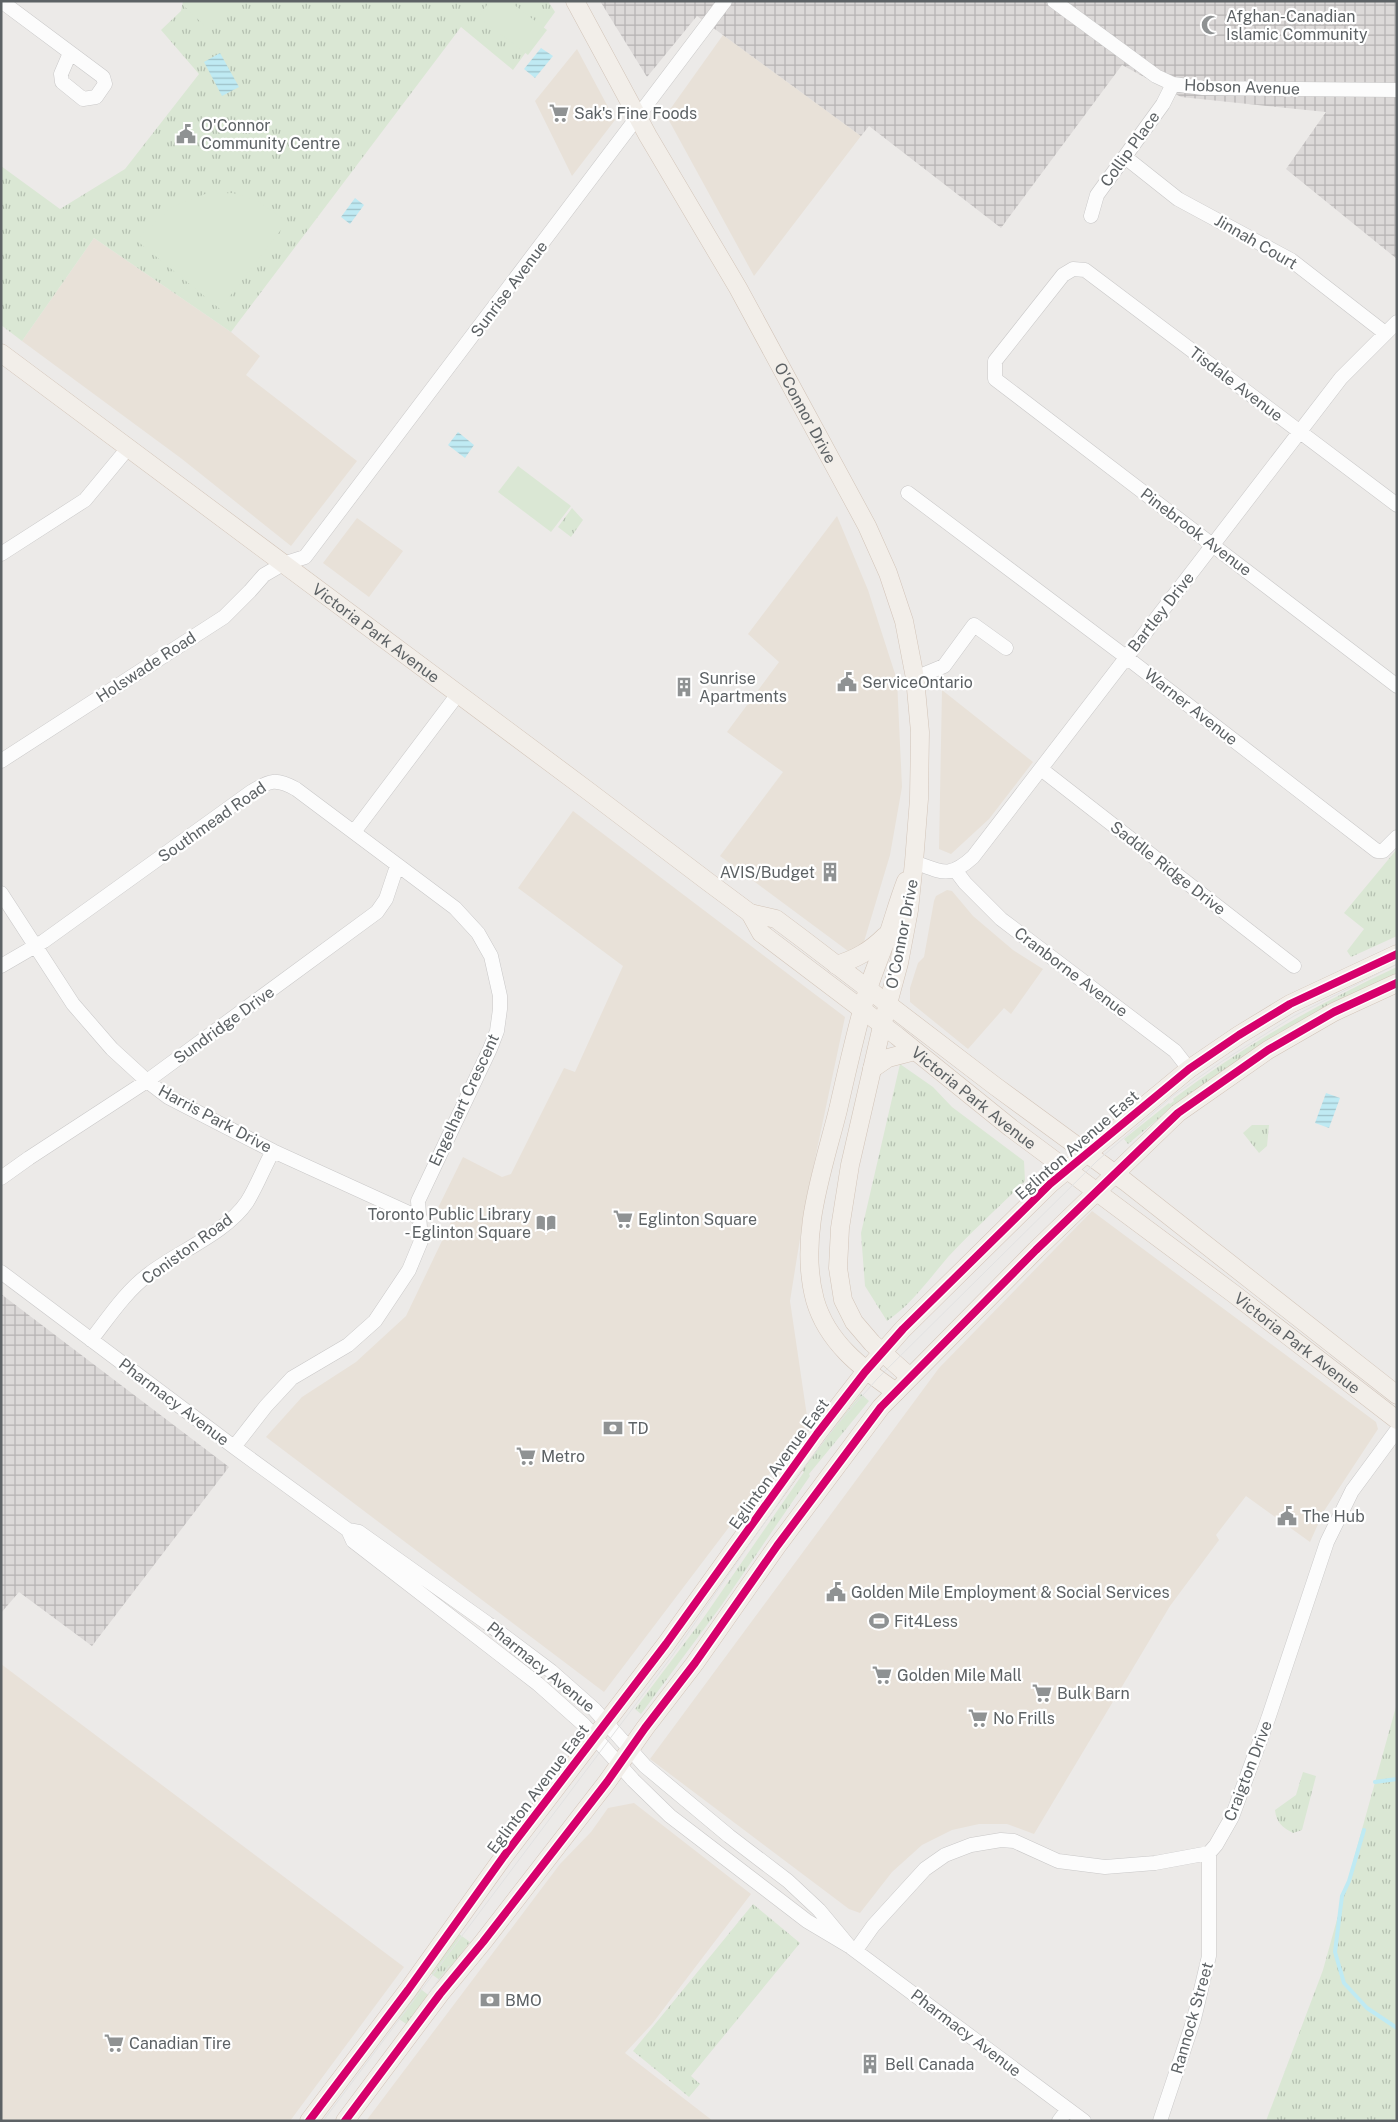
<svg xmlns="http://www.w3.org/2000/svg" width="1398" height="2122" viewBox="0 0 1398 2122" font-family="'Public Sans',sans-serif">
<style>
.commercial{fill:#e8e1d8}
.industrial{fill:url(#industrial-grid)}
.grass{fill:url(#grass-tufts)}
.pitch{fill:#dae7d4}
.water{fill:url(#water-rules)}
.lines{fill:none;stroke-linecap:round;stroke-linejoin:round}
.stream{stroke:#bfeaf3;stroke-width:4}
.minor-casing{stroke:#c9c8c8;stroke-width:15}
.major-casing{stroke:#d2c4b8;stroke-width:19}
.minor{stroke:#fcfcfc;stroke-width:14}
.major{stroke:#f2eee9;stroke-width:18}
.tram{stroke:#e2e2e2;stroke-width:1}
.cycleway-casing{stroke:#fff;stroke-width:11}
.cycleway{stroke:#d6006c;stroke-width:8}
.labels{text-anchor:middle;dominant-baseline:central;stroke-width:4.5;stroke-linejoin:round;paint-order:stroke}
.poi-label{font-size:16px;fill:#5d6265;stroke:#fff;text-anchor:start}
.street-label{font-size:16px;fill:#5d6265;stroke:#fff}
</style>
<defs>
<pattern id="industrial-grid" width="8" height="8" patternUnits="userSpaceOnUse" patternTransform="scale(1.25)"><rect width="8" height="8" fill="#dcd9d8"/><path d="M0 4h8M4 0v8" fill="none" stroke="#b6b3b3"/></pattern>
<pattern id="grass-tufts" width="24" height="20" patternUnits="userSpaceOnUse" patternTransform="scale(1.25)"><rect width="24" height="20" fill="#dae7d4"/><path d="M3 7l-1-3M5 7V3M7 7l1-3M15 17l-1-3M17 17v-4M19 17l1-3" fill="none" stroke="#b4bfb0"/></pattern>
<pattern id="water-rules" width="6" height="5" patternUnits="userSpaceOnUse" patternTransform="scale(1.25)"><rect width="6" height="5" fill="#bfeaf3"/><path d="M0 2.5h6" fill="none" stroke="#9ec1c8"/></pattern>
</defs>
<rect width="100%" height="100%" fill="#eceae8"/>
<path class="commercial" d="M 723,35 L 861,136 L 754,276 L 666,115 Z
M 577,49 L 615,120 L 572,176 L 535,101 Z
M 94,238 L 231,332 L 260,356 L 246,375 L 357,461 L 291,546 L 182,459 L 22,341 Z
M 837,516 L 868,590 L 897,680 L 902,787 L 890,855 L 863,945 L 852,954 L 720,856 L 783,772 L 727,732 L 779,662 L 748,634 Z
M 357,518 L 403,551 L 369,597 L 323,563 Z
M 942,690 L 1033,762 L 989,819 L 951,854 L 939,849 Z
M 573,811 L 845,1017 L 806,1201 L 790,1301 L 808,1423 L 604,1692 L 266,1437 L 302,1397 L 356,1362 L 406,1316 L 452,1220 L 437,1210 L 463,1157 L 502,1177 L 511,1174 L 564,1068 L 575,1072 L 623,966 L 518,888 Z
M 947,890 L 952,891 L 973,916 L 1013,950 L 1043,969 L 1011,1014 L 1004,1008 L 968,1049 L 910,1002 L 910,988 L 918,963 L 924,957 L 934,901 L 936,896 Z
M 1092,1211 L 1376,1422 L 1378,1429 L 1324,1511 L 1310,1542 L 1246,1496 L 1216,1535 L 1219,1540 L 1170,1606 L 1034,1834 L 1007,1824 L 979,1824 L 952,1830 L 922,1845 L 892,1872 L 860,1913 L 849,1909 L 650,1759 L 939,1368 Z
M 1,1664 L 404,1967 L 290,2121 L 1,2121 Z
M 634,1803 L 751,1894 L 652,2024 L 625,2053 L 713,2121 L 366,2121 L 560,1864 L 591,1832 L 608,1808 Z"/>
<path class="industrial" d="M 600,1 L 1397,1 L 1397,259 L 1286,169 L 1326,112 L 1181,97 L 1122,65 L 1001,228 L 869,126 L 861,136 L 697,16 L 647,77 Z
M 1,1294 L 229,1467 L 92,1646 L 19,1592 L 1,1613 Z"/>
<path class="grass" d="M 183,1 L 548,1 L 555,12 L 513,70 L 461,27 L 231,332 L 94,238 L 22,341 L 1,325 L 1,166 L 60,209 L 125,169 L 199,74 L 161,30 L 181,11 Z
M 572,508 L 583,520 L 571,537 L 558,527 Z
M 1397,849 L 1397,936 L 1351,957 L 1347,951 L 1364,929 L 1344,913 Z
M 1397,967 L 1397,974 C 1300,1018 1209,1074 1128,1144 L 1124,1139 L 1169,1103 L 1170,1104 L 1174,1101 L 1173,1099 C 1243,1046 1317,1004 1397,967 Z
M 900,1064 L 933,1087 L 952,1107 L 1024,1161 L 1025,1181 C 1000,1206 972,1231 948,1257 C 929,1279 912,1304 887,1321 L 865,1286 L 861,1233 Z
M 1252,1125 L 1269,1125 L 1267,1146 L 1259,1153 L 1243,1133 Z
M 861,1394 L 869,1401 L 809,1474 L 810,1476 L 721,1606 L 641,1714 L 635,1709 L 702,1620 L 804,1472 L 800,1469 Z
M 1397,1703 L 1397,2121 L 1266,2121 L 1323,1970 Z
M 1303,1772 L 1316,1776 L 1302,1830 L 1293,1833 C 1283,1828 1276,1822 1275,1810 L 1296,1795 Z
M 753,1904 L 800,1943 L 691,2076 L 700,2084 L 689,2097 L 633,2051 Z
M 459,1934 L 470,1942 L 441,1981 L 430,1973 Z
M 418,1987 L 431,1997 L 409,2026 L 395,2016 Z"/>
<path class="pitch" d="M 186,1 L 238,1 L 210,31 L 183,5 Z
M 490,1 L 509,1 L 547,30 L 528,55 L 478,17 Z
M 233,193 L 258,201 L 287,222 L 220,309 L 136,240 L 172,207 L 205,194 Z
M 518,466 L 571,506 L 551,532 L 498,492 Z"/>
<path class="water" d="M 541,48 L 553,56 L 535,78 L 524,69 Z
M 220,53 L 239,87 L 222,96 L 204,62 Z
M 355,198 L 364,205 L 350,224 L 341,217 Z
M 458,432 L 474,445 L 465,458 L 448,445 Z
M 1326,1093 L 1340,1098 L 1329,1128 L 1315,1123 Z"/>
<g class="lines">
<path class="stream" d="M 1375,1782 L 1397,1779
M 1364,1830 L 1349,1881 L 1342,1896 L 1335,1952 L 1344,1983 L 1367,2008 L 1397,2028"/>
<defs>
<path id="minor" d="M 1,1 L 103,77 L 105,84 L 96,97 L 83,99 L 62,82 L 61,74 L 70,53
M 1054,1 L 1156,76 L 1173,84 L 1203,88 L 1397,90
M 1125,157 L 1178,199 L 1291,260 L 1385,333
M 1091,216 L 1097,195 L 1163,104 L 1173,84
M 908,493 L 1126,657 L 1377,851 L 1383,851 L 1397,837
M 1397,505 L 1085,270 L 1073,269 L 1063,275 L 995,361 L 995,379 L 1397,686
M 1,554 L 85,500 L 128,448
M 915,678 L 944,666 L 974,625 L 1006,648
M 1,761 L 224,617 L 250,591 L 264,575 L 283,564 L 305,557 L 725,1
M 1041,769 L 1294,966
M 354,832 L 458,694
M 914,862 C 942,872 949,879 973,857 L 1341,378 L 1397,322
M 956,871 L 965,883 L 1001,919 L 1175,1051 L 1189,1069
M 1,893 L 73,1004 L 112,1049 L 147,1081 L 168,1097 L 273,1151 L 420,1218
M 1,966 L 44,941 L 251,792 C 270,780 276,778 296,789 L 455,908 L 478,933 L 491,956 L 500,996 L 500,1009 L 497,1031 L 490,1049 L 418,1201 L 421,1241 L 409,1270 L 375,1321 L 348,1345 L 292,1378 L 266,1406 L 234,1447
M 1,1178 L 29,1158 L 147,1081 L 377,912 L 386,899 L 397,866
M 1,1272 L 234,1447 L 348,1530 L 359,1532 L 487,1623 L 551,1671 L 594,1709 L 645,1766 L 729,1836 L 788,1881 L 819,1910 L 849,1946
M 91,1340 C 109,1317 125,1292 149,1274 C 179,1251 226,1233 247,1202 C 257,1186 264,1167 273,1151
M 348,1530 L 353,1541 L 538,1684 L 583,1724 L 633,1780 L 670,1816 L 807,1921 L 849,1946 L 1084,2121
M 856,1950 L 873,1926 L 925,1869 L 945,1855 L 971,1845 L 1001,1840 L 1014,1841 L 1058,1861 L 1105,1867 L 1155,1863 L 1209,1853 L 1216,1845 L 1232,1817 L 1268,1719 L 1327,1542 L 1352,1491 L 1397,1430
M 1059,2121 L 1068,2109
M 1160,2121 L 1194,2019 L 1209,1956 L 1209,1853"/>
<g id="major">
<path id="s1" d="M 575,1 L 648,136 L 738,288 L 867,526 L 888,573 L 904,621 L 915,678 L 920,732 L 919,799 L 914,862 L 909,910 L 899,963 L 882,1026 L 850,1165 L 840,1228 L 838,1268 L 843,1300 L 854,1322 L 872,1343 L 910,1377"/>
<path id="s2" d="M 1,353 L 587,790 L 707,881 L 750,913 L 776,919 L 804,940 L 995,1086 L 1126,1182 L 1397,1395"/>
<path id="s3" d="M 750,913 L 761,933 L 897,1036 L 1011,1128 L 1234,1294 L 1397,1420"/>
<path d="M 836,965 C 856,959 870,951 885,936"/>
<path d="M 872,1069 L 888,1058 L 915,1051"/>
<path d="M 896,1392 C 861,1368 827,1342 815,1300 C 798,1237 823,1170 838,1110 C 847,1070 856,1031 867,992 C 873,973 881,954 888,935 C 894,917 899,899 906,881"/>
<path d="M 309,2121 L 408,1990 L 504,1856 L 666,1644 L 817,1434 L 865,1372 L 903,1329 L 1050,1184 L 1189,1069 L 1239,1035 L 1290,1004 L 1397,954"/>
<path d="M 345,2121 L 440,1994 L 483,1942 L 607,1782 L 645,1728 L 695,1663 L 777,1546 L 881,1407 L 1036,1250 L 1178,1113 L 1268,1050 L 1334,1012 L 1397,983"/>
</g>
</defs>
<use href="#minor" class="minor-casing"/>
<use href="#major" class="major-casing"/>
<use href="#minor" class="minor"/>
<use href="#major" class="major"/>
<path class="tram" d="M 428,1994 L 449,1966
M 323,2121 L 672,1656 L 797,1476 L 835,1427 L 877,1379 L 1097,1161 L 1174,1095 L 1221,1062 L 1294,1016 L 1397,964"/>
<defs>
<path id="cycleway" d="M 309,2121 L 408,1990 L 504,1856 L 666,1644 L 817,1434 L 865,1372 L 903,1329 L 1050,1184 L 1189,1069 L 1239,1035 L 1290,1004 L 1397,954
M 345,2121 L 440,1994 L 483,1942 L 607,1782 L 645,1728 L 695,1663 L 777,1546 L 881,1407 L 1036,1250 L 1178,1113 L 1268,1050 L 1334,1012 L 1397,983"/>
</defs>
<use href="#cycleway" class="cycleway-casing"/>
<use href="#cycleway" class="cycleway"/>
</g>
<defs>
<symbol id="mosque-bare" viewBox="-9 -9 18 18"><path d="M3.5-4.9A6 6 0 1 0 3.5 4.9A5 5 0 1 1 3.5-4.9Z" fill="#8f9293" stroke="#fff" stroke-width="2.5" paint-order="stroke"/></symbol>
<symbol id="supermarket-bare" viewBox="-9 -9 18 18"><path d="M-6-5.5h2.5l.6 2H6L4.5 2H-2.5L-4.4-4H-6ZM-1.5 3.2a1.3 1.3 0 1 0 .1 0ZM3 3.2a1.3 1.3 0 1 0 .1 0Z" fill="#8f9293" stroke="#fff" stroke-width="2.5" paint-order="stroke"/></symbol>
<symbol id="civic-bare" viewBox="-9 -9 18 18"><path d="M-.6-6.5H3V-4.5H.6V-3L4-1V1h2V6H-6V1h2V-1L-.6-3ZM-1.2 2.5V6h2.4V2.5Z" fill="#8f9293" stroke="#fff" stroke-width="2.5" paint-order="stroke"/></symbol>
<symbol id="building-bare" viewBox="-9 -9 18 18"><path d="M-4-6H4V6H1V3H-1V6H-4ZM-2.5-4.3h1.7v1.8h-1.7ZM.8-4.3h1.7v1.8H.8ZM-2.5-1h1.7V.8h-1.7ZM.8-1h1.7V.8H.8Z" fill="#8f9293" stroke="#fff" stroke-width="2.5" paint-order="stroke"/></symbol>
<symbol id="library-bare" viewBox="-9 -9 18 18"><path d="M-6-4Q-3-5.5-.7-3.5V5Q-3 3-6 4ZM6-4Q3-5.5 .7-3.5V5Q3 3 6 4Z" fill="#8f9293" stroke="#fff" stroke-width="2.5" paint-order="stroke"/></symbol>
<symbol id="bank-bare" viewBox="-9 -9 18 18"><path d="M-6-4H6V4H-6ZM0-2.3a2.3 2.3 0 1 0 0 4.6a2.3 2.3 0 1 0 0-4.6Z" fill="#8f9293" stroke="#fff" stroke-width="2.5" paint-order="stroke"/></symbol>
<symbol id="stadium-bare" viewBox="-9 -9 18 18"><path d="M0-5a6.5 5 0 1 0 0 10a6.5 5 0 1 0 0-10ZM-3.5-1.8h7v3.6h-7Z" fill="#8f9293" stroke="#fff" stroke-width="2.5" paint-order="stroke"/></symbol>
</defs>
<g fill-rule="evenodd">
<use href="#mosque-bare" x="1197" y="11" width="28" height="28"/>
<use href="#supermarket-bare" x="545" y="99" width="28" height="28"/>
<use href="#civic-bare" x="172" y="120" width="28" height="28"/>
<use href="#civic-bare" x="833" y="668" width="28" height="28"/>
<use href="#building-bare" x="670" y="673" width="28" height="28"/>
<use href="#building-bare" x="816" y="858" width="28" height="28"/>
<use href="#supermarket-bare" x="609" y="1205" width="28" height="28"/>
<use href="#library-bare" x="532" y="1209" width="28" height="28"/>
<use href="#bank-bare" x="599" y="1414" width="28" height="28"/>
<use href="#supermarket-bare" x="512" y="1442" width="28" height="28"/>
<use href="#civic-bare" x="1273" y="1502" width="28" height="28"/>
<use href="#civic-bare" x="822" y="1578" width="28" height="28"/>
<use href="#stadium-bare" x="865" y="1607" width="28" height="28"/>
<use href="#supermarket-bare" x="868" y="1661" width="28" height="28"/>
<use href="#supermarket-bare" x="1028" y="1679" width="28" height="28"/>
<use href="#supermarket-bare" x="964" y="1704" width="28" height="28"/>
<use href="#bank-bare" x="476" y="1986" width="28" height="28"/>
<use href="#supermarket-bare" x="100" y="2029" width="28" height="28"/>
<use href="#building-bare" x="856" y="2050" width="28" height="28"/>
</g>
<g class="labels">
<g class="poi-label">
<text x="1226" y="16">Afghan-Canadian<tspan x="1226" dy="18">Islamic Community</tspan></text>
<text x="574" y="113">Sak's Fine Foods</text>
<text x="201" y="125">O'Connor<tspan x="201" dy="18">Community Centre</tspan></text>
<text x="699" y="678">Sunrise<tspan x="699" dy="18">Apartments</tspan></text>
<text x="862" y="682">ServiceOntario</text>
<text x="815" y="872" text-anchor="end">AVIS/Budget</text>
<text x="531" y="1214" text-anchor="end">Toronto Public Library<tspan x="531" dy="18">- Eglinton Square</tspan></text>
<text x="638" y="1219">Eglinton Square</text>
<text x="628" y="1428">TD</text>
<text x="541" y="1456">Metro</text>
<text x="1302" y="1516">The Hub</text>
<text x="851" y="1592">Golden Mile Employment &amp; Social Services</text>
<text x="894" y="1621">Fit4Less</text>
<text x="897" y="1675">Golden Mile Mall</text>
<text x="1057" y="1693">Bulk Barn</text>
<text x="993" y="1718">No Frills</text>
<text x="505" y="2000">BMO</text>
<text x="129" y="2043">Canadian Tire</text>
<text x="885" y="2064">Bell Canada</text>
</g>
<g class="street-label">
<text transform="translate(1242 87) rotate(2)">Hobson Avenue</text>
<text transform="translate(1130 149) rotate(-54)">Collip Place</text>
<text transform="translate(1256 242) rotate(30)">Jinnah Court</text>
<text transform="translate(509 289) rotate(-53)">Sunrise Avenue</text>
<text transform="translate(1236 384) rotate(37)">Tisdale Avenue</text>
<text stroke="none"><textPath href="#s1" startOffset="472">O'Connor Drive</textPath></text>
<text transform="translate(1196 532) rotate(37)">Pinebrook Avenue</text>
<text transform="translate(1161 612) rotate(-52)">Bartley Drive</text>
<text stroke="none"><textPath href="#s2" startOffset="468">Victoria Park Avenue</textPath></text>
<text transform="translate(146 667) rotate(-33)">Holswade Road</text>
<text transform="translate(1191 707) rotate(38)">Warner Avenue</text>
<text transform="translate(212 822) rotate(-35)">Southmead Road</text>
<text transform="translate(1168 868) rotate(38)">Saddle Ridge Drive</text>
<text transform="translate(902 934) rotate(-79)">O'Connor Drive</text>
<text transform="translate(1071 972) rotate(37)">Cranborne Avenue</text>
<text transform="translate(224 1025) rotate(-36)">Sundridge Drive</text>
<text stroke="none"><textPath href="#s3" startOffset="292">Victoria Park Avenue</textPath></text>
<text transform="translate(464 1100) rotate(-65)">Engelhart Crescent</text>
<text transform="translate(215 1119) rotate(28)">Harris Park Drive</text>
<text transform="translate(1077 1145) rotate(-41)">Eglinton Avenue East</text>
<text transform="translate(187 1249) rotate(-36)">Coniston Road</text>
<text stroke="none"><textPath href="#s3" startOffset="698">Victoria Park Avenue</textPath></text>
<text transform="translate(174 1402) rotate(37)">Pharmacy Avenue</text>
<text transform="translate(779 1464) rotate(-54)">Eglinton Avenue East</text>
<text transform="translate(541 1667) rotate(39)">Pharmacy Avenue</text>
<text transform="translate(1248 1771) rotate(-69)">Craigton Drive</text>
<text transform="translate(538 1789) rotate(-53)">Eglinton Avenue East</text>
<text transform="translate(1192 2018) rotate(-74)">Rannock Street</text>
<text transform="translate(966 2033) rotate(37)">Pharmacy Avenue</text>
</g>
</g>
<rect width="1398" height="2122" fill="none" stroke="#5d6265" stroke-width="5"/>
</svg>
